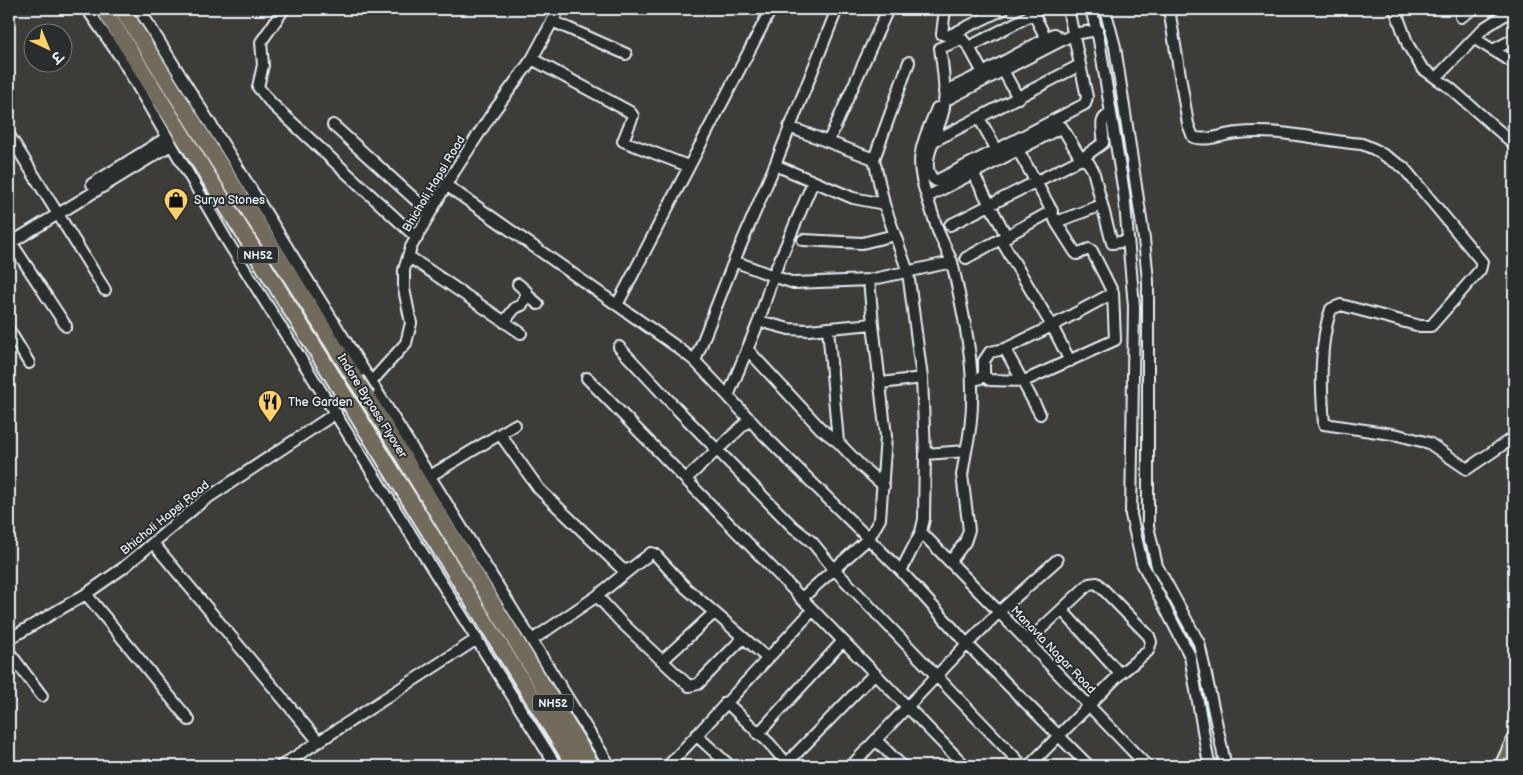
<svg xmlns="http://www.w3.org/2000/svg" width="1523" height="775" viewBox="0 0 1523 775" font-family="'Balsamiq Sans','Playpen Sans Deva',sans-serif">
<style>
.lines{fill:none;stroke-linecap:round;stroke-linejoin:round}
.minor-tunnel{stroke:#585756;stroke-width:10;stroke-dasharray:10 5;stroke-linecap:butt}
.minor-casing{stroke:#e8f1f8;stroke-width:14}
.major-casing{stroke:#e8f1f8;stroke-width:16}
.highway-casing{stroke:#e8f1f8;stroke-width:19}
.minor{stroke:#2a2d2e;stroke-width:10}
.major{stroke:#726b5a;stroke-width:12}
.highway{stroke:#726b5a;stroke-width:15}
.highway-bridge-casing{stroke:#e8f1f8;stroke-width:19;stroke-linecap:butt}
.highway-bridge{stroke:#726b5a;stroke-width:15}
.labels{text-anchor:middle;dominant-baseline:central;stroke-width:4;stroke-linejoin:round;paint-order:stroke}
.shield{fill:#2a2d2e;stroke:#afb6bb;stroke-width:1}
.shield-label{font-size:11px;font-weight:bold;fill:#e8f1f8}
.street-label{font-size:12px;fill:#e8f1f8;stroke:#2a2d2e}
.poi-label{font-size:12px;fill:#e8f1f8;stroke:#2a2d2e;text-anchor:start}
</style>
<rect width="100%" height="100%" fill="#3e3c39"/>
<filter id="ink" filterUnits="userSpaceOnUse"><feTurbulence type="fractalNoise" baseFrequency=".02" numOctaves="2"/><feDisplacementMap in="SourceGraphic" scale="10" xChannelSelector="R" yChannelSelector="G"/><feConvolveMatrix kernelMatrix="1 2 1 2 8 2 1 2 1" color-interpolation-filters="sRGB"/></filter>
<g filter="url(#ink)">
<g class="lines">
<path class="minor-tunnel" d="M 336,413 L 366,386"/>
<defs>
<path id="minor" d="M 87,9 L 123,61 L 229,244 L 556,766
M 139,9 L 610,766
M 284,9 L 261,42 L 263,65 L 258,87 L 271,103 L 417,238
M 837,9 L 775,165 L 853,198 L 884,204 L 908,272 L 922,378
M 945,9 L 942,34 L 948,36 L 1004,9
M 1031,9 L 1049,44
M 1091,9 L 1099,40 L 1124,193 L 1134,306 L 1131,515 L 1142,563 L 1190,656 L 1208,759 L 1212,766
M 1105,9 L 1115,47 L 1144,239 L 1148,281 L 1148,526 L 1157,566 L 1199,643 L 1224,758 L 1223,766
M 1169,9 L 1188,124 L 1193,137 C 1207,142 1223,134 1238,133 C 1279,128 1321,141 1362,144 L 1374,149 L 1403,167 L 1482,262 L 1480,270 L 1431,326 L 1420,326 L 1341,305 L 1331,309 C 1319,344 1321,387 1324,424 L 1398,435 L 1429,443 L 1467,469 L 1514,437
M 1395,9 L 1408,45 L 1422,68 L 1450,88 L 1514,144
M 1461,17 L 1473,9
M 552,21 L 626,54
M 1475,39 L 1514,63
M 969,47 L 962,39 L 940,48 C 943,67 946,88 944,107 C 943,125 914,168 936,181 L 1085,104 L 1087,97 L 1068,9
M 1493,50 L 1514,39
M 532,59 L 630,112 L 633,116 L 623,141 L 688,166
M 1003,70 L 1018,98
M 983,73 L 1054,34 L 1062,40
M 1436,78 L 1484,28 L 1514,9
M 944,92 L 983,73 L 969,47 L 1033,14
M 944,101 L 1074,34 L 1097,30
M 979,118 L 997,150
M 333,125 L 430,213
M 789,127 L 874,159 L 909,62
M 9,135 L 105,290
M 829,140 L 888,9
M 932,142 L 1080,65
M 1018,150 L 1062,127 L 1081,159 L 1088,162 L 1093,170 L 1102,205 L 1056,222 L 1054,217
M 874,159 L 884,204
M 973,173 L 1007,237
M 92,184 L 166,138
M 446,185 L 677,347 L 695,361 L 728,396 L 759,321 L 789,329 L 808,330 L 873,324 L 869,280 L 952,262 C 966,324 981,388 966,451 L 925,454 L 924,519 L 921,532 L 901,571 L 762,433 L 728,396
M 927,197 C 913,157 922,145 937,108
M 1102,205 L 1112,243 L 1128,241
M 950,225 L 1081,159 L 1103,143 C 1105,131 1096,119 1111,114
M 9,239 L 66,326
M 803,240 L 862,243 L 895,235
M 1001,240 L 1052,326 L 1113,293 L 1092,251 L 1089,249 L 1077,254 L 1075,252 L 1056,222
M 9,244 L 171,145
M 408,256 L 521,333
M 734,261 L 775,165
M 952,262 L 938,231 L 927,197 L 1018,150 L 1052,211 L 966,258
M 526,294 L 538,304
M 617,305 L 771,9
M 759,321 L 773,276 L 794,283 L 869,280
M 504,322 L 515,308 L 522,305 L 527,292 L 518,284
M 873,324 L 886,436 L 880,519 L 869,538 L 834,569 L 1023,766
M 828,328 L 838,442
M 9,330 L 29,363
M 619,347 L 676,408 L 793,527 L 812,542 L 834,569 L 801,599
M 1005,349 L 1040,414
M 748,350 L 821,429 L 838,442 L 862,467 L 884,486
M 695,361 L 734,261 L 773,276 L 813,182
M 984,376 L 990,380 L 1024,381 L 1115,340 L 1113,293
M 587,378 L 965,766
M 978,379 L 984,376 L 984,361 L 990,352 L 1005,349 L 1052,326 L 1070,361
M 372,381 L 406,343 L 411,323 L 404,289 L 404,270 L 411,247 L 450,178 L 491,115 L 532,59 L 559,9
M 881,383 L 922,378 L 925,454
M 500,434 L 539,489 L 622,569 L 629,570 L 651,553 L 655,554 L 686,588 L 767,658
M 430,476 L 515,425
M 686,479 L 750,419
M 921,532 L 999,612 L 1057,560
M 153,543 L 319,742
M 950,562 L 965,542 L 969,530 L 962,475 L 966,451
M 86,594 L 189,720
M 597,596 L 620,621 L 689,686 L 698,684 L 742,639
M 1062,610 L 1120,674
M 9,639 L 86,594 L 123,568 L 203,501 L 336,413
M 532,640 L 597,596 L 629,570
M 1027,642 L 1089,584 L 1097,583 L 1149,636 L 1151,642 L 1148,651 L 1120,674 L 1029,766
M 9,652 L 42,696
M 663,660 L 714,613
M 726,702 L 769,743 L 789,766
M 758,734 L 842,642
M 696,735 L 730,766
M 876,740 L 902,766
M 787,763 L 874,674
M 281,766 L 477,639
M 668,766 L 812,611
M 851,766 L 967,644 L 901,571
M 1089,766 L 967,644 L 999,612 L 1147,766"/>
<path id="major" d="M 1501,766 L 1514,738
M 1513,766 L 1514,763"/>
<path id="highway" d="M 104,9 L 341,390
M 122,9 L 356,380
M 367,397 L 592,766
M 352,407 L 575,766"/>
</defs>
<use href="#minor" class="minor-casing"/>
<use href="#major" class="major-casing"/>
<use href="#highway" class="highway-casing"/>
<use href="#minor" class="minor"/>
<use href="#major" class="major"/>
<use href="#highway" class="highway"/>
<defs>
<path id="highway-bridge" d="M 356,380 L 367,397
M 341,390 L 352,407"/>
</defs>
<use href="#highway-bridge" class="highway-bridge-casing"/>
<use href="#highway-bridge" class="highway-bridge"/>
</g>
</g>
<defs>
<symbol id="shop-pin" viewBox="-11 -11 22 30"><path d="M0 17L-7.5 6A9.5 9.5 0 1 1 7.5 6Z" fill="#ffd166" stroke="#2a2d2e"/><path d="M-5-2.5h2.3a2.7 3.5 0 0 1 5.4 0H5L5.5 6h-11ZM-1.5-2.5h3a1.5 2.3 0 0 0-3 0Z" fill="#111"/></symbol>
<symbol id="restaurant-pin" viewBox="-11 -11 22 30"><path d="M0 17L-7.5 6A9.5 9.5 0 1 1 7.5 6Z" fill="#ffd166" stroke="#2a2d2e"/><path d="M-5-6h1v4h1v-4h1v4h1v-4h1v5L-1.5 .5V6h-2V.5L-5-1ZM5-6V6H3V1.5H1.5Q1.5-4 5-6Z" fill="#111"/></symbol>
</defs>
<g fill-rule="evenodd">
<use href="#shop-pin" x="162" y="186" width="28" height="38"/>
<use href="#restaurant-pin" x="256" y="388" width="28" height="38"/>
</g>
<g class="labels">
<g class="shield">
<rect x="238" y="246.5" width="40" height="17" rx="4"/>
<rect x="533" y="694.5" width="40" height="17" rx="4"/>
</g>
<g class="shield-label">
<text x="258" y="255">NH52</text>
<text x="553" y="703">NH52</text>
</g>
<g class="street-label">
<text transform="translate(434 184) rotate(-59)">Bhicholi Hapsi Road</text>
<text transform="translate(372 406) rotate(58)">Indore Bypass Flyover</text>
<text transform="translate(165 518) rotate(-39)">Bhicholi Hapsi Road</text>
<text transform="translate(1053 650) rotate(46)">Manavta Nagar Road</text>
</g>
<g class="poi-label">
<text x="194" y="200">Surya Stones</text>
<text x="288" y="402">The Garden</text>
</g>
</g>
<rect width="1523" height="775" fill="none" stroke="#2a2d2e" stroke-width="30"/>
<rect x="15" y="15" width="1493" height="745" fill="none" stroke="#e8f1f8" stroke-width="2" filter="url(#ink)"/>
<g transform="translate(48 48) rotate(136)"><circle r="24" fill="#2a2d2e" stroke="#767b7f"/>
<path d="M0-4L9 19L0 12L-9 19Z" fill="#ffd166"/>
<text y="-8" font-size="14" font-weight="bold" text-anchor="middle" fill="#e8f1f8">उ</text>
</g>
</svg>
